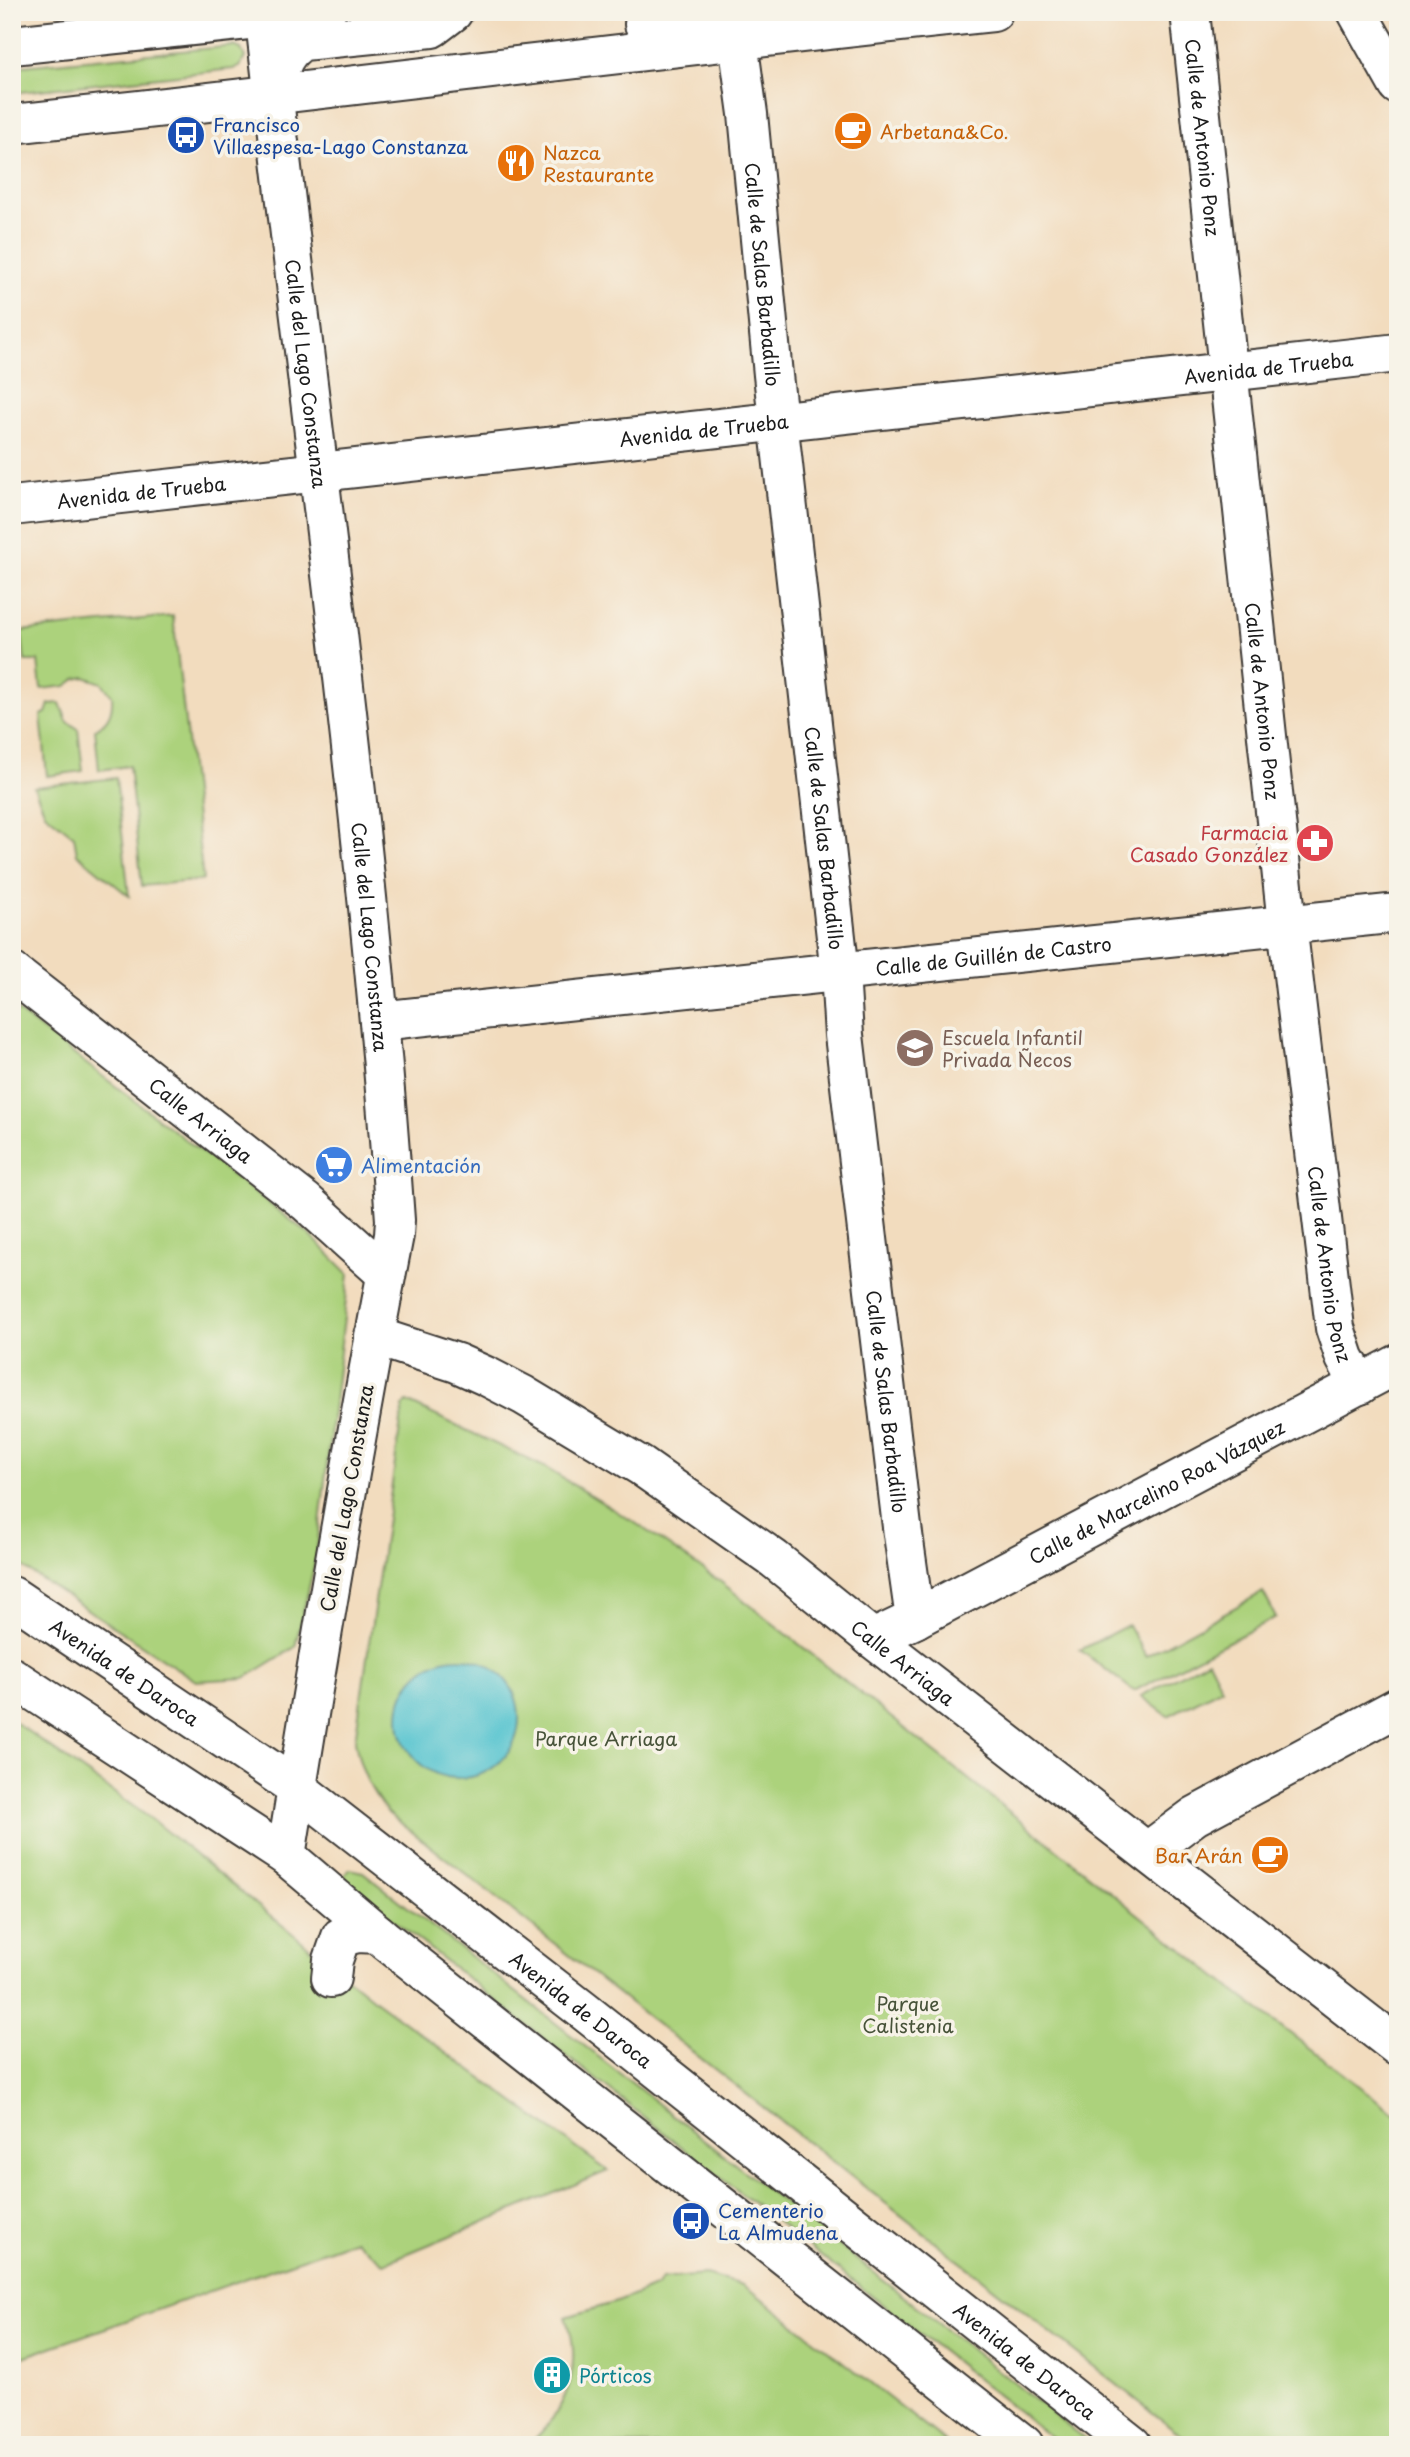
<svg xmlns="http://www.w3.org/2000/svg" width="1410" height="2457" viewBox="0 0 1410 2457" font-family="'Playpen Sans',sans-serif">
<style>
.green{fill:#acd27c;stroke:#64774c;stroke-width:2}
.water{fill:#59c5d0;stroke:#3a7076;stroke-width:2}
.lines{fill:none;stroke-linecap:round;stroke-linejoin:round}
.minor-casing{stroke:#3c3934;stroke-width:42}
.tertiary-casing{stroke:#3c3934;stroke-width:42}
.secondary-casing{stroke:#3c3934;stroke-width:42}
.minor{stroke:#fff;stroke-width:38}
.tertiary{stroke:#fff;stroke-width:38}
.secondary{stroke:#fff;stroke-width:38}
.labels{text-anchor:middle;dominant-baseline:central;stroke-width:7;stroke-linejoin:round;paint-order:stroke}
.transit-label{font-size:19px;fill:#164399;stroke:#f7f3e8;text-anchor:start}
.food-label{font-size:19px;fill:#c56008;stroke:#f7f3e8;text-anchor:start}
.street-label{font-size:19px;fill:#1c1c1c;stroke:#f7f3e8}
.health-label{font-size:19px;fill:#be3a42;stroke:#f7f3e8;text-anchor:end}
.education-label{font-size:19px;fill:#785e54;stroke:#f7f3e8;text-anchor:start}
.shop-label{font-size:19px;fill:#366cbe;stroke:#f7f3e8;text-anchor:start}
.park-label{font-size:19px;fill:#475339;stroke:#f7f3e8}
.culture-label{font-size:19px;fill:#0d838f;stroke:#f7f3e8;text-anchor:start}
</style>
<rect width="100%" height="100%" fill="#f7f3e8"/>
<filter id="ink" filterUnits="userSpaceOnUse"><feTurbulence type="fractalNoise" baseFrequency=".0143" numOctaves="2"/><feDisplacementMap in="SourceGraphic" scale="14" xChannelSelector="R" yChannelSelector="G"/><feConvolveMatrix kernelMatrix="1 2 1 2 8 2 1 2 1" color-interpolation-filters="sRGB"/></filter>
<filter id="wash" filterUnits="userSpaceOnUse"><feTurbulence type="fractalNoise" baseFrequency=".00686" numOctaves="4" result="noise"/><feDisplacementMap in="SourceGraphic" scale="28" xChannelSelector="R" yChannelSelector="G"/><feGaussianBlur stdDeviation="1.57" result="paint"/><feColorMatrix in="noise" values="0 0 0 0 0 0 0 0 0 0 0 0 0 0 0 0 0 1.4 0 .05"/><feComposite in="paint" operator="in"/></filter>
<g filter="url(#wash)">
<rect width="100%" height="100%" fill="#f2dcbe"/>
<path class="green" d="M 234,46 L 241,49 L 245,57 L 240,67 L 233,69 L 12,93 L 12,67 Z
M 173,616 L 203,880 L 142,886 L 129,766 L 99,770 L 95,729 C 109,722 113,711 112,696 L 102,683 L 85,677 L 76,679 L 66,686 L 41,689 L 38,661 L 25,661 L 21,631 Z
M 60,703 L 67,721 L 78,729 L 83,771 L 47,776 L 41,715 L 46,713 L 49,704 Z
M 116,778 L 129,896 L 77,854 L 74,836 L 45,813 L 34,787 Z
M 12,1007 L 309,1234 L 349,1274 L 316,1558 L 295,1647 L 245,1678 L 196,1681 L 12,1560 Z
M 407,1402 L 544,1467 L 637,1524 L 721,1582 L 1232,1989 L 1398,2116 L 1398,2445 L 1194,2445 L 388,1813 C 370,1790 360,1770 355,1741 L 403,1407 Z
M 1263,1592 L 1276,1617 L 1134,1691 L 1080,1650 L 1128,1625 L 1146,1656 Z
M 1208,1660 L 1222,1688 L 1168,1716 L 1141,1696 Z
M 12,1720 L 151,1819 L 376,2001 L 608,2171 L 384,2263 L 355,2240 L 12,2361 Z
M 349,1869 L 363,1872 L 1093,2445 L 1061,2445 L 346,1883 L 343,1877 Z
M 705,2275 L 742,2285 L 756,2294 L 949,2445 L 528,2445 C 567,2411 584,2366 566,2317 L 620,2301 L 657,2286 L 661,2279 Z"/>
<path class="water" d="M399 1718a60 60 0 1 1 120 0a60 60 0 1 1-120 0Z"/>
</g>
<g filter="url(#ink)">
<g class="lines">
<defs>
<g id="minor">
<path id="s1" d="M 264,12 C 309,414 367,816 395,1220 L 394,1235 C 354,1441 319,1649 286,1856"/>
<path id="s2" d="M 734,12 L 748,114 L 773,375 L 840,973 L 844,1035 L 902,1527 L 915,1619 L 873,1639"/>
<path id="s3" d="M 1190,12 L 1287,924 L 1335,1328 L 1345,1358 L 1360,1385"/>
<path d="M 1357,12 L 1398,85"/>
<path id="s4" d="M 12,506 L 1398,353"/>
<path id="s5" d="M 12,972 L 306,1202 L 386,1274"/>
<path id="s6" d="M 379,1021 C 719,985 1058,948 1398,913"/>
<path id="s7" d="M 374,1336 L 457,1363 L 488,1377 L 523,1395 L 641,1466 L 774,1559 L 873,1639 L 1398,2047"/>
<path id="s8" d="M 915,1619 L 1398,1364"/>
<path d="M 1148,1851 L 1195,1816 L 1398,1707"/>
<path d="M 331,1978 L 333,1960 L 341,1937 L 358,1933 L 378,1934"/>
</g>
<path id="tertiary" d="M 644,24 L 690,19 L 710,12
M 12,45 L 326,12
M 274,95 C 280,71 280,54 303,41 L 432,28 L 453,12
M 12,124 C 339,89 666,46 993,12"/>
<g id="secondary">
<path id="s9" d="M 12,1596 L 297,1788 L 584,2011 L 1132,2445"/>
<path d="M 12,1677 L 286,1856 L 385,1940 L 1024,2445"/>
</g>
</defs>
<use href="#minor" class="minor-casing"/>
<use href="#tertiary" class="tertiary-casing"/>
<use href="#secondary" class="secondary-casing"/>
<use href="#minor" class="minor"/>
<use href="#tertiary" class="tertiary"/>
<use href="#secondary" class="secondary"/>
</g>
</g>
<defs>
<symbol id="cafe-disc" viewBox="-11 -11 22 22"><circle r="9.5" fill="#e8710a" stroke="#f7f3e8"/><path d="M-5.5-4.5H6V0H3Q3 3.5 0 3.5H-2.5Q-5.5 3.5-5.5 0ZM3-3.2v2h1.7v-2ZM-6 4.5H4V6H-6Z" fill="#fff"/></symbol>
<symbol id="bus-disc" viewBox="-11 -11 22 22"><circle r="9.5" fill="#1a4fb4" stroke="#f7f3e8"/><path d="M-5-6H5V4H4V6H2V4H-2V6H-4V4H-5ZM-3.5-4V0h7V-4ZM-3.5 1.2v1.5H-2V1.2ZM2 1.2v1.5H3.5V1.2Z" fill="#fff"/></symbol>
<symbol id="restaurant-disc" viewBox="-11 -11 22 22"><circle r="9.5" fill="#e8710a" stroke="#f7f3e8"/><path d="M-5-6h1v4h1v-4h1v4h1v-4h1v5L-1.5 .5V6h-2V.5L-5-1ZM5-6V6H3V1.5H1.5Q1.5-4 5-6Z" fill="#fff"/></symbol>
<symbol id="pharmacy-disc" viewBox="-11 -11 22 22"><circle r="9.5" fill="#e0444e" stroke="#f7f3e8"/><path d="M-2-6h4v4h4v4h-4v4h-4v-4h-4v-4h4Z" fill="#fff"/></symbol>
<symbol id="school-disc" viewBox="-11 -11 22 22"><circle r="9.5" fill="#8d6e63" stroke="#f7f3e8"/><path d="M0-5L7-2L0 1L-7-2ZM-4 1L0 2.5L4 1V4Q0 6-4 4Z" fill="#fff"/></symbol>
<symbol id="supermarket-disc" viewBox="-11 -11 22 22"><circle r="9.5" fill="#3f7fe0" stroke="#f7f3e8"/><path d="M-6-5.5h2.5l.6 2H6L4.5 2H-2.5L-4.4-4H-6ZM-1.5 3.2a1.3 1.3 0 1 0 .1 0ZM3 3.2a1.3 1.3 0 1 0 .1 0Z" fill="#fff"/></symbol>
<symbol id="building-disc" viewBox="-11 -11 22 22"><circle r="9.5" fill="#0f9aa8" stroke="#f7f3e8"/><path d="M-4-6H4V6H1V3H-1V6H-4ZM-2.5-4.3h1.7v1.8h-1.7ZM.8-4.3h1.7v1.8H.8ZM-2.5-1h1.7V.8h-1.7ZM.8-1h1.7V.8H.8Z" fill="#fff"/></symbol>
</defs>
<g fill-rule="evenodd">
<use href="#cafe-disc" x="831" y="109" width="44" height="44"/>
<use href="#bus-disc" x="164" y="113" width="44" height="44"/>
<use href="#restaurant-disc" x="494" y="141" width="44" height="44"/>
<use href="#pharmacy-disc" x="1293" y="821" width="44" height="44"/>
<use href="#school-disc" x="893" y="1026" width="44" height="44"/>
<use href="#supermarket-disc" x="312" y="1143" width="44" height="44"/>
<use href="#cafe-disc" x="1248" y="1833" width="44" height="44"/>
<use href="#bus-disc" x="669" y="2199" width="44" height="44"/>
<use href="#building-disc" x="530" y="2353" width="44" height="44"/>
</g>
<g class="labels">
<g class="transit-label">
<text x="213" y="124">Francisco<tspan x="213" dy="22">Villaespesa-Lago Constanza</tspan></text>
<text x="718" y="2210">Cementerio<tspan x="718" dy="22">La Almudena</tspan></text>
</g>
<g class="food-label">
<text x="880" y="131">Arbetana&amp;Co.</text>
<text x="543" y="152">Nazca<tspan x="543" dy="22">Restaurante</tspan></text>
<text x="1243" y="1855" text-anchor="end">Bar Arán</text>
</g>
<g class="street-label">
<text stroke="none"><textPath href="#s3" startOffset="126">Calle de Antonio Ponz</textPath></text>
<text stroke="none"><textPath href="#s2" startOffset="264">Calle de Salas Barbadillo</textPath></text>
<text stroke="none"><textPath href="#s4" startOffset="1264">Avenida de Trueba</textPath></text>
<text stroke="none"><textPath href="#s1" startOffset="364">Calle del Lago Constanza</textPath></text>
<text stroke="none"><textPath href="#s4" startOffset="696">Avenida de Trueba</textPath></text>
<text stroke="none"><textPath href="#s4" startOffset="130">Avenida de Trueba</textPath></text>
<text stroke="none"><textPath href="#s3" startOffset="693">Calle de Antonio Ponz</textPath></text>
<text stroke="none"><textPath href="#s2" startOffset="831">Calle de Salas Barbadillo</textPath></text>
<text stroke="none"><textPath href="#s1" startOffset="931">Calle del Lago Constanza</textPath></text>
<text stroke="none"><textPath href="#s6" startOffset="618">Calle de Guillén de Castro</textPath></text>
<text stroke="none"><textPath href="#s5" startOffset="240">Calle Arriaga</textPath></text>
<text stroke="none"><textPath href="#s3" startOffset="1260">Calle de Antonio Ponz</textPath></text>
<text stroke="none"><textPath href="#s2" startOffset="1398">Calle de Salas Barbadillo</textPath></text>
<text stroke="none"><textPath href="#s8" startOffset="273">Calle de Marcelino Roa Vázquez</textPath></text>
<text transform="translate(346 1498) rotate(-80)">Calle del Lago Constanza</text>
<text stroke="none"><textPath href="#s7" startOffset="626">Calle Arriaga</textPath></text>
<text stroke="none"><textPath href="#s9" startOffset="136">Avenida de Daroca</textPath></text>
<text stroke="none"><textPath href="#s9" startOffset="704">Avenida de Daroca</textPath></text>
<text stroke="none"><textPath href="#s9" startOffset="1270">Avenida de Daroca</textPath></text>
</g>
<g class="health-label">
<text x="1288" y="832">Farmacia<tspan x="1288" dy="22">Casado González</tspan></text>
</g>
<g class="education-label">
<text x="942" y="1037">Escuela Infantil<tspan x="942" dy="22">Privada Ñecos</tspan></text>
</g>
<g class="shop-label">
<text x="361" y="1165">Alimentación</text>
</g>
<g class="park-label">
<text x="606" y="1738">Parque Arriaga</text>
<text x="908" y="2003">Parque<tspan x="908" dy="22">Calistenia</tspan></text>
</g>
<g class="culture-label">
<text x="579" y="2375">Pórticos</text>
</g>
</g>
<rect width="1410" height="2457" fill="none" stroke="#f7f3e8" stroke-width="42"/>
</svg>
